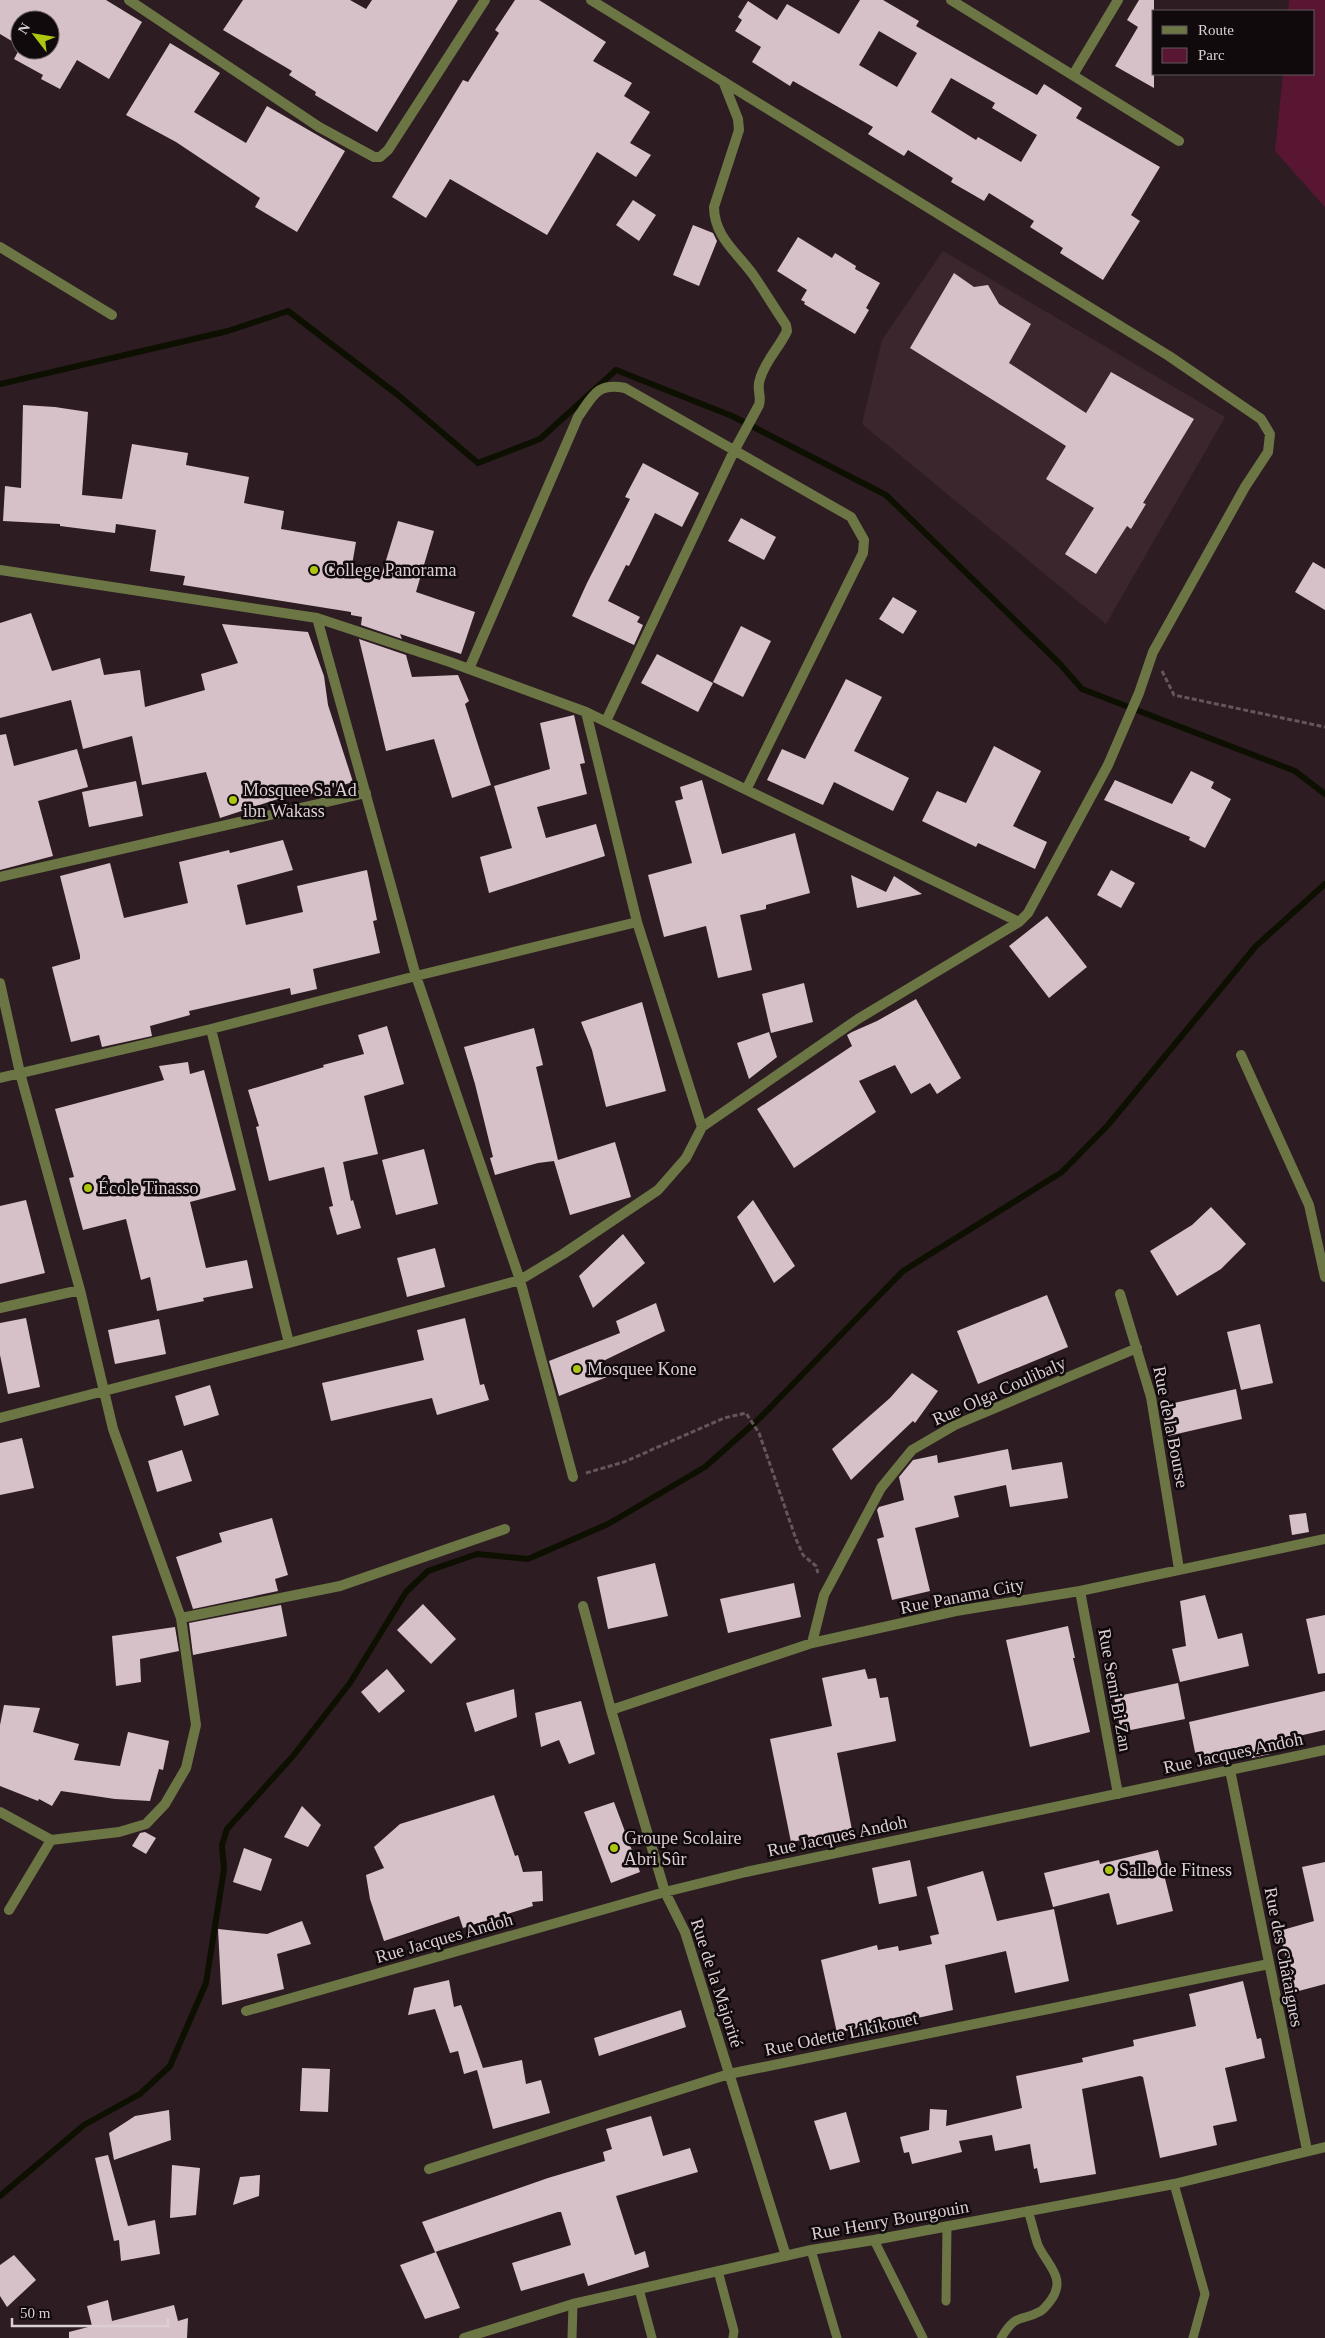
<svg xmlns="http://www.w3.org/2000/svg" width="1325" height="2338" viewBox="0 0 1325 2338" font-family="Georgia,serif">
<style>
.built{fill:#3c262e}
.green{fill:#581633}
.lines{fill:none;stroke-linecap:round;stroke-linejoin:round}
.stream{stroke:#0d1000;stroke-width:6}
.building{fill:#d7c1c8;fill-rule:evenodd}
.path{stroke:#65565c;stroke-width:3;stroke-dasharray:5 2.5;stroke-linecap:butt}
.lane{stroke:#6b7644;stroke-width:9}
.street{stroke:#6b7644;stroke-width:10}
.poi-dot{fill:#adc60f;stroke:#110a0c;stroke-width:2}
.labels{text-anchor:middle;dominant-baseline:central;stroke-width:5;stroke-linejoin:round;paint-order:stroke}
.poi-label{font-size:18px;fill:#dbcfd3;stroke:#110a0c;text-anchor:start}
.street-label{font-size:18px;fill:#dbcfd3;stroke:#110a0c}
</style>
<rect width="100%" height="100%" fill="#2d1d23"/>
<path class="built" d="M 943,251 L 1225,417 L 1106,624 L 862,424 L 882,340 Z"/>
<path class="green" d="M 1289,0 L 1325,0 L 1325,207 L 1275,151 L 1283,74 L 1314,74 L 1314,11 L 1288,11 Z"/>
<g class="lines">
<path class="stream" d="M 0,384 L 228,331 L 288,311 L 398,395 L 478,463 L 540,439 L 616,370 L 732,416 L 886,495 L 1059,663 L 1082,689 L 1295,771 L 1325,794
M 0,2196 L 84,2125 L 140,2094 L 170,2066 L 206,1983 L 224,1869 L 222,1845 L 227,1829 L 293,1756 L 350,1683 L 406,1592 L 428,1571 L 477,1554 L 528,1559 L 608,1524 L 705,1467 L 760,1418 L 903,1271 L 1062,1172 L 1108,1125 L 1256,946 L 1325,884"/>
</g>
<path class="building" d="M 0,0 L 106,0 L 142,22 L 109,79 L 77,60 L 60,89 L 41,79 L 43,75 L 14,59 L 20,48 L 20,50 L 50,50 L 50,20 L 20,20 L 20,46 L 0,34 Z
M 243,0 L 350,0 L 366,9 L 372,0 L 458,0 L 377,132 L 315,95 L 316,92 L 289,75 L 292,71 L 223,30 Z
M 515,0 L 539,0 L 606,42 L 593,61 L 632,83 L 624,96 L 650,112 L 630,143 L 651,155 L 636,177 L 597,152 L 547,235 L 450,179 L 426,218 L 392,197 L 463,80 L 468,82 L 499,33 L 495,30 Z
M 860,0 L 883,0 L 919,21 L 916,26 L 1037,95 L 1044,84 L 1082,108 L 1076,118 L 1160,167 L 1131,215 L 1140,221 L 1103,280 L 1060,253 L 1063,248 L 1030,227 L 1034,221 L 989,193 L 984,201 L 951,182 L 953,178 L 908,150 L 904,156 L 868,134 L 873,127 L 793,81 L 790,86 L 752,62 L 761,47 L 735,31 L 742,20 L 738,17 L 748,1 L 777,20 L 787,4 L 839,34 ZM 879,31 L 917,53 L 897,87 L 859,65 ZM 951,78 L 995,103 L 992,108 L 1037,135 L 1021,162 L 978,137 L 976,140 L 931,112 Z
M 1139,0 L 1154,0 L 1154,88 L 1115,66 L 1138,27 L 1127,20 Z
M 170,43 L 220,73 L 194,112 L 246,143 L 267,106 L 345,151 L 297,232 L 255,207 L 260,198 L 176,142 L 126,115 Z
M 633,200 L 656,215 L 639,241 L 616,225 Z
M 693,225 L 713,233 L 717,241 L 699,286 L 673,275 Z
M 798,237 L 832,258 L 835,253 L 856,266 L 855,269 L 880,283 L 866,308 L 869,310 L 855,334 L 804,304 L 805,302 L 801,300 L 807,290 L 777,271 Z
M 954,273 L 974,287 L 988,285 L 999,304 L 1031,324 L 1009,363 L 1086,413 L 1111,372 L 1194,419 L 1143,503 L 1146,504 L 1131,529 L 1127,526 L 1096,574 L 1065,554 L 1094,508 L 1046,479 L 1066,446 L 910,348 Z
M 23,405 L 55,407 L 88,412 L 82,495 L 122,499 L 132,444 L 188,453 L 186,465 L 249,477 L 244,503 L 284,511 L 281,529 L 356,542 L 351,571 L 380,580 L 398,521 L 434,531 L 416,592 L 475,612 L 461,654 L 400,634 L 402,639 L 361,625 L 362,617 L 351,615 L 351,612 L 183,585 L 185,576 L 150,571 L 156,530 L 116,524 L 115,533 L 60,526 L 60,524 L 3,521 L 5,486 L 21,488 Z
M 643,463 L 699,493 L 682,527 L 655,513 L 629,566 L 626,565 L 608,601 L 640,617 L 637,622 L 643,625 L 634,645 L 572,616 L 587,583 L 630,499 L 625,497 Z
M 741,518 L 776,537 L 764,560 L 728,541 Z
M 1313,562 L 1325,569 L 1325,610 L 1295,592 Z
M 893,597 L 917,611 L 903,634 L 879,619 Z
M 31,613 L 52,671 L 100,658 L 104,675 L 140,670 L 145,707 L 205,690 L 201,674 L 238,663 L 222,624 L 308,632 L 324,676 L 328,705 L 353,782 L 317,793 L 287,796 L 220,818 L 206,772 L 142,785 L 132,736 L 83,749 L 71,700 L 0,718 L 0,623 Z
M 741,626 L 771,641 L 743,697 L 713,682 Z
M 359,639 L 406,655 L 412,677 L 458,675 L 469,701 L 465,704 L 491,785 L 452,798 L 434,739 L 386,751 Z
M 657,654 L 713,683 L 698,712 L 641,683 Z
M 846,679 L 882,697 L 854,751 L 909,778 L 893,811 L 834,782 L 823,805 L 767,780 L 782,749 L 805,759 Z
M 574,715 L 585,763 L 580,764 L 587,794 L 537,807 L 546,838 L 596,824 L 605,856 L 489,893 L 480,857 L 512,848 L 494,786 L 550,769 L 540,723 Z
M 6,734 L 14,766 L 77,749 L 88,787 L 38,801 L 53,856 L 0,870 L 0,735 Z
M 994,746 L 1041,771 L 1013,826 L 1047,842 L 1035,869 L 978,843 L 976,847 L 922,821 L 937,791 L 966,803 Z
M 1191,771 L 1214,782 L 1211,788 L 1231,799 L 1205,848 L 1189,840 L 1190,837 L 1104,800 L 1115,780 L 1172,804 Z
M 702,780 L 722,854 L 795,833 L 810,893 L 766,905 L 766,909 L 740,915 L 752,970 L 718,978 L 706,926 L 664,937 L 648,875 L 692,863 L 675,801 L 683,799 L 680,787 Z
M 136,781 L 143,816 L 89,827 L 82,792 Z
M 283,840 L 293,870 L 237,885 L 246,925 L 303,912 L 297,886 L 367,870 L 377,920 L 373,921 L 380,953 L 313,969 L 317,989 L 291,995 L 290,988 L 189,1011 L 190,1015 L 150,1026 L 152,1036 L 102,1047 L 99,1035 L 71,1042 L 52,967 L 80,959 L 80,955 L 60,876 L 110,863 L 124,918 L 188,903 L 179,862 L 229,850 L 230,853 Z
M 1111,870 L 1135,883 L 1121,908 L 1097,895 Z
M 851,875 L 886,892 L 894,876 L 922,894 L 857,908 Z
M 1047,916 L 1087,967 L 1049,998 L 1009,946 Z
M 804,983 L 813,1022 L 771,1033 L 762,994 Z
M 916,999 L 961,1078 L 937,1094 L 930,1083 L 911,1094 L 895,1065 L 859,1081 L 876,1112 L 794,1168 L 757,1109 L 852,1046 L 847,1035 L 852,1032 L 877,1021 Z
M 642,1002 L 666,1091 L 606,1107 L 592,1050 L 581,1022 Z
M 387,1026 L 404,1084 L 364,1096 L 378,1154 L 343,1162 L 351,1201 L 353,1200 L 361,1228 L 337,1235 L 329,1207 L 333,1206 L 324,1167 L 269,1181 L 256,1127 L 259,1126 L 248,1090 L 324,1067 L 323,1065 L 364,1054 L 358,1035 Z
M 534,1028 L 543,1065 L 536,1067 L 558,1160 L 615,1142 L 631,1197 L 570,1215 L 554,1161 L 538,1163 L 495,1175 L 490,1158 L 493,1157 L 475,1084 L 464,1047 Z
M 769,1032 L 777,1057 L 749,1079 L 737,1043 Z
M 188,1062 L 190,1074 L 204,1070 L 236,1190 L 190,1202 L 206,1268 L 247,1260 L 253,1288 L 203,1298 L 204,1301 L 157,1311 L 150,1277 L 141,1280 L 126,1219 L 83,1230 L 69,1178 L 74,1177 L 55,1109 L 164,1080 L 159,1066 Z
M 424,1149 L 438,1204 L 396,1215 L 382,1160 Z
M 26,1200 L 45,1273 L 0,1284 L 0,1206 Z
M 753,1200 L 795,1266 L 774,1283 L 737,1217 Z
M 1211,1207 L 1246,1244 L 1221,1269 L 1177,1296 L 1150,1251 L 1192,1225 Z
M 623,1234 L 645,1263 L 593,1308 L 579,1276 Z
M 435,1248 L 445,1287 L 407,1297 L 397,1258 Z
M 1047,1295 L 1068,1347 L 978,1384 L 957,1331 Z
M 656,1303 L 665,1331 L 601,1362 L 607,1377 L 559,1396 L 549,1361 L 620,1333 L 616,1321 Z
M 26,1318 L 40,1387 L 8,1394 L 0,1355 L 0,1323 Z
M 465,1318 L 480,1385 L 484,1384 L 489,1400 L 437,1415 L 432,1398 L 331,1421 L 322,1383 L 424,1360 L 417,1330 Z
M 159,1319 L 166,1354 L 115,1364 L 108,1330 Z
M 1260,1324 L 1273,1383 L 1241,1390 L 1227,1332 Z
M 912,1373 L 938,1391 L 915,1423 L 913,1421 L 851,1480 L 832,1449 L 890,1398 Z
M 210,1385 L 219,1415 L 184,1426 L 175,1396 Z
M 1236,1389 L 1242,1419 L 1168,1436 L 1161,1406 Z
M 22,1438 L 34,1488 L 0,1495 L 0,1443 Z
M 1008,1449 L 1012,1470 L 1062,1462 L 1068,1498 L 1010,1507 L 1006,1485 L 954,1496 L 959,1517 L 915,1528 L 930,1591 L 892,1600 L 877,1539 L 884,1537 L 877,1510 L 879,1507 L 904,1500 L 899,1477 L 913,1460 L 937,1455 L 938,1463 Z
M 182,1450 L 192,1481 L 157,1492 L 148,1461 Z
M 1306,1513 L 1309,1532 L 1292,1535 L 1289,1515 Z
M 272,1518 L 288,1575 L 275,1579 L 278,1591 L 193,1609 L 176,1557 L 222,1542 L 219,1533 Z
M 655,1563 L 668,1616 L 608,1629 L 597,1577 Z
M 794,1583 L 801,1617 L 728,1633 L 720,1599 Z
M 1205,1595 L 1218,1639 L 1242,1633 L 1249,1666 L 1180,1682 L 1172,1649 L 1186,1646 L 1180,1601 Z
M 423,1604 L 456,1639 L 431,1664 L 397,1630 Z
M 281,1605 L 287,1636 L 193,1655 L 189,1623 Z
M 1325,1615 L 1325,1673 L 1318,1674 L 1306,1619 Z
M 1068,1626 L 1075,1658 L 1073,1658 L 1090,1732 L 1030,1747 L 1006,1640 Z
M 175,1627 L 179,1651 L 140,1659 L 141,1682 L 116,1686 L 112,1636 Z
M 387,1669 L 405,1691 L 379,1713 L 361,1692 Z
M 865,1669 L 868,1679 L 876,1678 L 880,1698 L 888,1697 L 896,1741 L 837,1753 L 852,1830 L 791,1842 L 770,1739 L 832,1726 L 822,1678 Z
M 1178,1683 L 1185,1719 L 1121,1732 L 1114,1697 Z
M 514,1689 L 517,1717 L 475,1732 L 466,1703 Z
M 1325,1691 L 1325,1730 L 1268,1743 L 1270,1754 L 1252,1758 L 1249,1745 L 1196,1757 L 1189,1722 Z
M 581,1701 L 595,1754 L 569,1764 L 559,1740 L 541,1747 L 535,1713 Z
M 4,1705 L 40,1708 L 33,1732 L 79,1744 L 74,1760 L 120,1766 L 128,1732 L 169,1741 L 163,1770 L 159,1769 L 150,1801 L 115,1799 L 61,1791 L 52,1806 L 39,1799 L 38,1801 L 0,1786 L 0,1725 Z
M 494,1795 L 515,1856 L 518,1855 L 523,1872 L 542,1871 L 543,1901 L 532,1902 L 533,1906 L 463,1928 L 459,1916 L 384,1941 L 370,1899 L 366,1875 L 384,1868 L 374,1847 L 400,1824 Z
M 614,1802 L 640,1872 L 611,1883 L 584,1812 Z
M 302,1806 L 321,1825 L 308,1847 L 284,1837 Z
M 145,1832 L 156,1838 L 146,1854 L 132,1846 L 140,1833 Z
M 244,1848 L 272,1859 L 261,1891 L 233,1882 Z
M 1158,1850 L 1173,1911 L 1117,1925 L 1109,1893 L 1053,1907 L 1044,1873 L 1099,1860 L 1100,1864 Z
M 910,1860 L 917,1896 L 879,1904 L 872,1868 Z
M 1325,1862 L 1325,1984 L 1295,1992 L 1279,1931 L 1314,1921 L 1302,1867 Z
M 983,1871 L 997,1921 L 1054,1909 L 1069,1981 L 1015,1993 L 1006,1951 L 945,1965 L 953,2010 L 891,2024 L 890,2020 L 837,2033 L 821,1960 L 877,1945 L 878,1950 L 898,1946 L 899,1951 L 932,1944 L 930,1936 L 939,1934 L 927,1887 Z
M 302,1921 L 311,1944 L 277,1954 L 284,1989 L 222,2005 L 218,1929 L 267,1934 Z
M 449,1980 L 454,2007 L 461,2005 L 483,2068 L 522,2060 L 526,2084 L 541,2080 L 550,2113 L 493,2129 L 477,2070 L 464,2074 L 458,2051 L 450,2053 L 435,2009 L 408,2015 L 414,1988 Z
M 1243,1981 L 1257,2039 L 1261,2038 L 1265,2058 L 1225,2068 L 1237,2121 L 1213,2126 L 1217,2145 L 1160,2158 L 1143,2077 L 1140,2076 L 1082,2089 L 1096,2174 L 1040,2183 L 1037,2168 L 1034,2169 L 1030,2144 L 995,2151 L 992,2135 L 959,2141 L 962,2152 L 912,2164 L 909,2152 L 904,2153 L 900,2137 L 929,2130 L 930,2109 L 947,2110 L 946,2126 L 1022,2108 L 1016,2076 L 1083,2062 L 1082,2058 L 1134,2046 L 1133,2040 L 1196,2026 L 1189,1994 Z
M 681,2010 L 686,2027 L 599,2056 L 594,2038 Z
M 302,2068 L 330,2069 L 328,2112 L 300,2111 Z
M 169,2110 L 171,2140 L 114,2160 L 109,2133 L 135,2116 Z
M 846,2112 L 860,2162 L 830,2170 L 814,2121 Z
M 651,2116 L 663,2156 L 690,2148 L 698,2172 L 616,2196 L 635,2255 L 645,2251 L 649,2267 L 588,2286 L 584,2273 L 521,2291 L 512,2263 L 571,2245 L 561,2212 L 558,2212 L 435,2252 L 422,2222 L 548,2178 L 605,2161 L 603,2152 L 612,2149 L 606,2129 Z
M 108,2155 L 128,2226 L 155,2220 L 160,2254 L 121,2261 L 119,2240 L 114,2241 L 95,2158 Z
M 172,2165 L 200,2168 L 196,2215 L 170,2218 Z
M 260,2175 L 259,2196 L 233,2205 L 240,2177 Z
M 436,2252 L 460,2308 L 425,2319 L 400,2265 Z
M 14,2255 L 36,2280 L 7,2307 L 0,2296 L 0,2265 Z
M 108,2300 L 112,2321 L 174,2305 L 178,2321 L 188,2318 L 187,2338 L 69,2338 L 69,2332 L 92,2326 L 87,2306 Z"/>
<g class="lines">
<path class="path" d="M 1162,671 L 1174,695 L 1325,727
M 586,1473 L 624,1462 L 724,1418 L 746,1413 L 759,1433 L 796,1539 L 803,1555 L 816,1566 L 818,1573"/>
<path class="lane" d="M 1174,2184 L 1205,2294 L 1193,2338
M 874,2240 L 923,2338
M 811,2250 L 837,2338
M 718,2271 L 734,2331 L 733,2338
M 639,2289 L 652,2338
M 946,2301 L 947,2226
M 572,2338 L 573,2304
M 1001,2338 C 1017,2312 1019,2323 1041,2311 C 1045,2308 1048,2304 1051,2300 C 1067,2278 1047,2265 1038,2245 C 1034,2234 1032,2222 1028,2211"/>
<path class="street" d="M 129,0 L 319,127 L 374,157 L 380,157 L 388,150 L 485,0
M 591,0 L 1169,356 L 1261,419 L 1270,434 L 1268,452 L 1245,487 L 1153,652 L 1139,693 L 1108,765 L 1028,913 L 1019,922 L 858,1019 L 702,1127 L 637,922
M 951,0 L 1179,141
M 1073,75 L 1118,0
M 0,247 L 112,315
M 0,570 L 317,618 L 450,662 L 586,712 L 1019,922
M 317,618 L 416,976 L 520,1280 L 573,1477
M 469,669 L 578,417 C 593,396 597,382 625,388 L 851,517 L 864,540 L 863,553 L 747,788
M 606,721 L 734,451 L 759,405 C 762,396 756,389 760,379 C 765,361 779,348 787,331 L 786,325 C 775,309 765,292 754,276 C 738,253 714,237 714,207 L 739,130 L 738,119 L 723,81
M 0,877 L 366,793
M 0,983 L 20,1073 L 80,1290 L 113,1429 L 181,1618 L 196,1725 L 186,1768 L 165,1804 L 146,1824 L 119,1832 L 51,1840 L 9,1910
M 211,1029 L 289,1343
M 1241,1055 L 1309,1205 L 1325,1277
M 0,1078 L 211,1029 L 416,976 L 637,922 L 586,712
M 1120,1294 L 1151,1397 L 1179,1569
M 0,1308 L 80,1290
M 0,1418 L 289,1343 L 520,1280 L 563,1254 L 658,1190 L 686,1158 L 702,1127
M 1080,1591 L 1118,1794
M 583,1606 L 611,1710 L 665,1892 L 685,1932 L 786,2256
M 181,1618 L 340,1586 L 505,1529
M 812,1643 L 824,1595 L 881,1488 L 912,1450 L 955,1425 L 1137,1348
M 611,1710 L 812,1643 L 956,1611 L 1080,1591 L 1325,1539
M 1230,1770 L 1307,2150
M 0,1812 L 51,1840
M 246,2011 L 665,1892 L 746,1872 L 1325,1750
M 429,2169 L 729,2074 L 1269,1964
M 464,2338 L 573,2304 L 811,2250 L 874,2240 L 1174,2184 L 1325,2147"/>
</g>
<g class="poi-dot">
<circle cx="314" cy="570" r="5"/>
<circle cx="233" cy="800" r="5"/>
<circle cx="88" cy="1188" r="5"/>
<circle cx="577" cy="1369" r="5"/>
<circle cx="614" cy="1848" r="5"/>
<circle cx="1109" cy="1870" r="5"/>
</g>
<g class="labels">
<g class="poi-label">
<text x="324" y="570">College Panorama</text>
<text x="243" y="790">Mosquee Sa'Ad<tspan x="243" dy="21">ibn Wakass</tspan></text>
<text x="98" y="1188">École Tinasso</text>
<text x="587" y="1369">Mosquee Kone</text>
<text x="624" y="1838">Groupe Scolaire<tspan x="624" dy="21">Abri Sûr</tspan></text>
<text x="1119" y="1870">Salle de Fitness</text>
</g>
<g class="street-label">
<text transform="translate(999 1391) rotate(-24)">Rue Olga Coulibaly</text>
<text transform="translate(1171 1427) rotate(79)">Rue de la Bourse</text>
<text transform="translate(962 1596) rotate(-11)">Rue Panama City</text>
<text transform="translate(1115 1690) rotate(80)">Rue Semi Bi Zan</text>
<text transform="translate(1233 1753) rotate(-12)">Rue Jacques Andoh</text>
<text transform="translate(837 1836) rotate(-12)">Rue Jacques Andoh</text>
<text transform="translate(444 1938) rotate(-16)">Rue Jacques Andoh</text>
<text transform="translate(1284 1957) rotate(79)">Rue des Châtaignes</text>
<text transform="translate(717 1983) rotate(72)">Rue de la Majorité</text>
<text transform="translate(841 2034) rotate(-12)">Rue Odette Likikouet</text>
<text transform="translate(890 2220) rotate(-10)">Rue Henry Bourgouin</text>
</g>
</g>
<rect x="1152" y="10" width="162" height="65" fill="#110a0c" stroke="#62595c"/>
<rect x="1162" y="26" width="25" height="8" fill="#6b7644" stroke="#62595c"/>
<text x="1198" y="35" font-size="15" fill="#dbcfd3">Route</text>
<rect x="1162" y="48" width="25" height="15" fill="#581633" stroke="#62595c"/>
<text x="1198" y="60" font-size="15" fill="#dbcfd3">Parc</text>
<g transform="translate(35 35) rotate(301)"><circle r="24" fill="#110a0c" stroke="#62595c"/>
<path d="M0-4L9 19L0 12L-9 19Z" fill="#adc60f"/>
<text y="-8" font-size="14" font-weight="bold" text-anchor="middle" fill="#dbcfd3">N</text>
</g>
<path d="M12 2318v8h156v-8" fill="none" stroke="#dbcfd3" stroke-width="2.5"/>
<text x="20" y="2318" font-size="15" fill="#dbcfd3" stroke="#110a0c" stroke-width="4" paint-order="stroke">50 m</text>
</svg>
